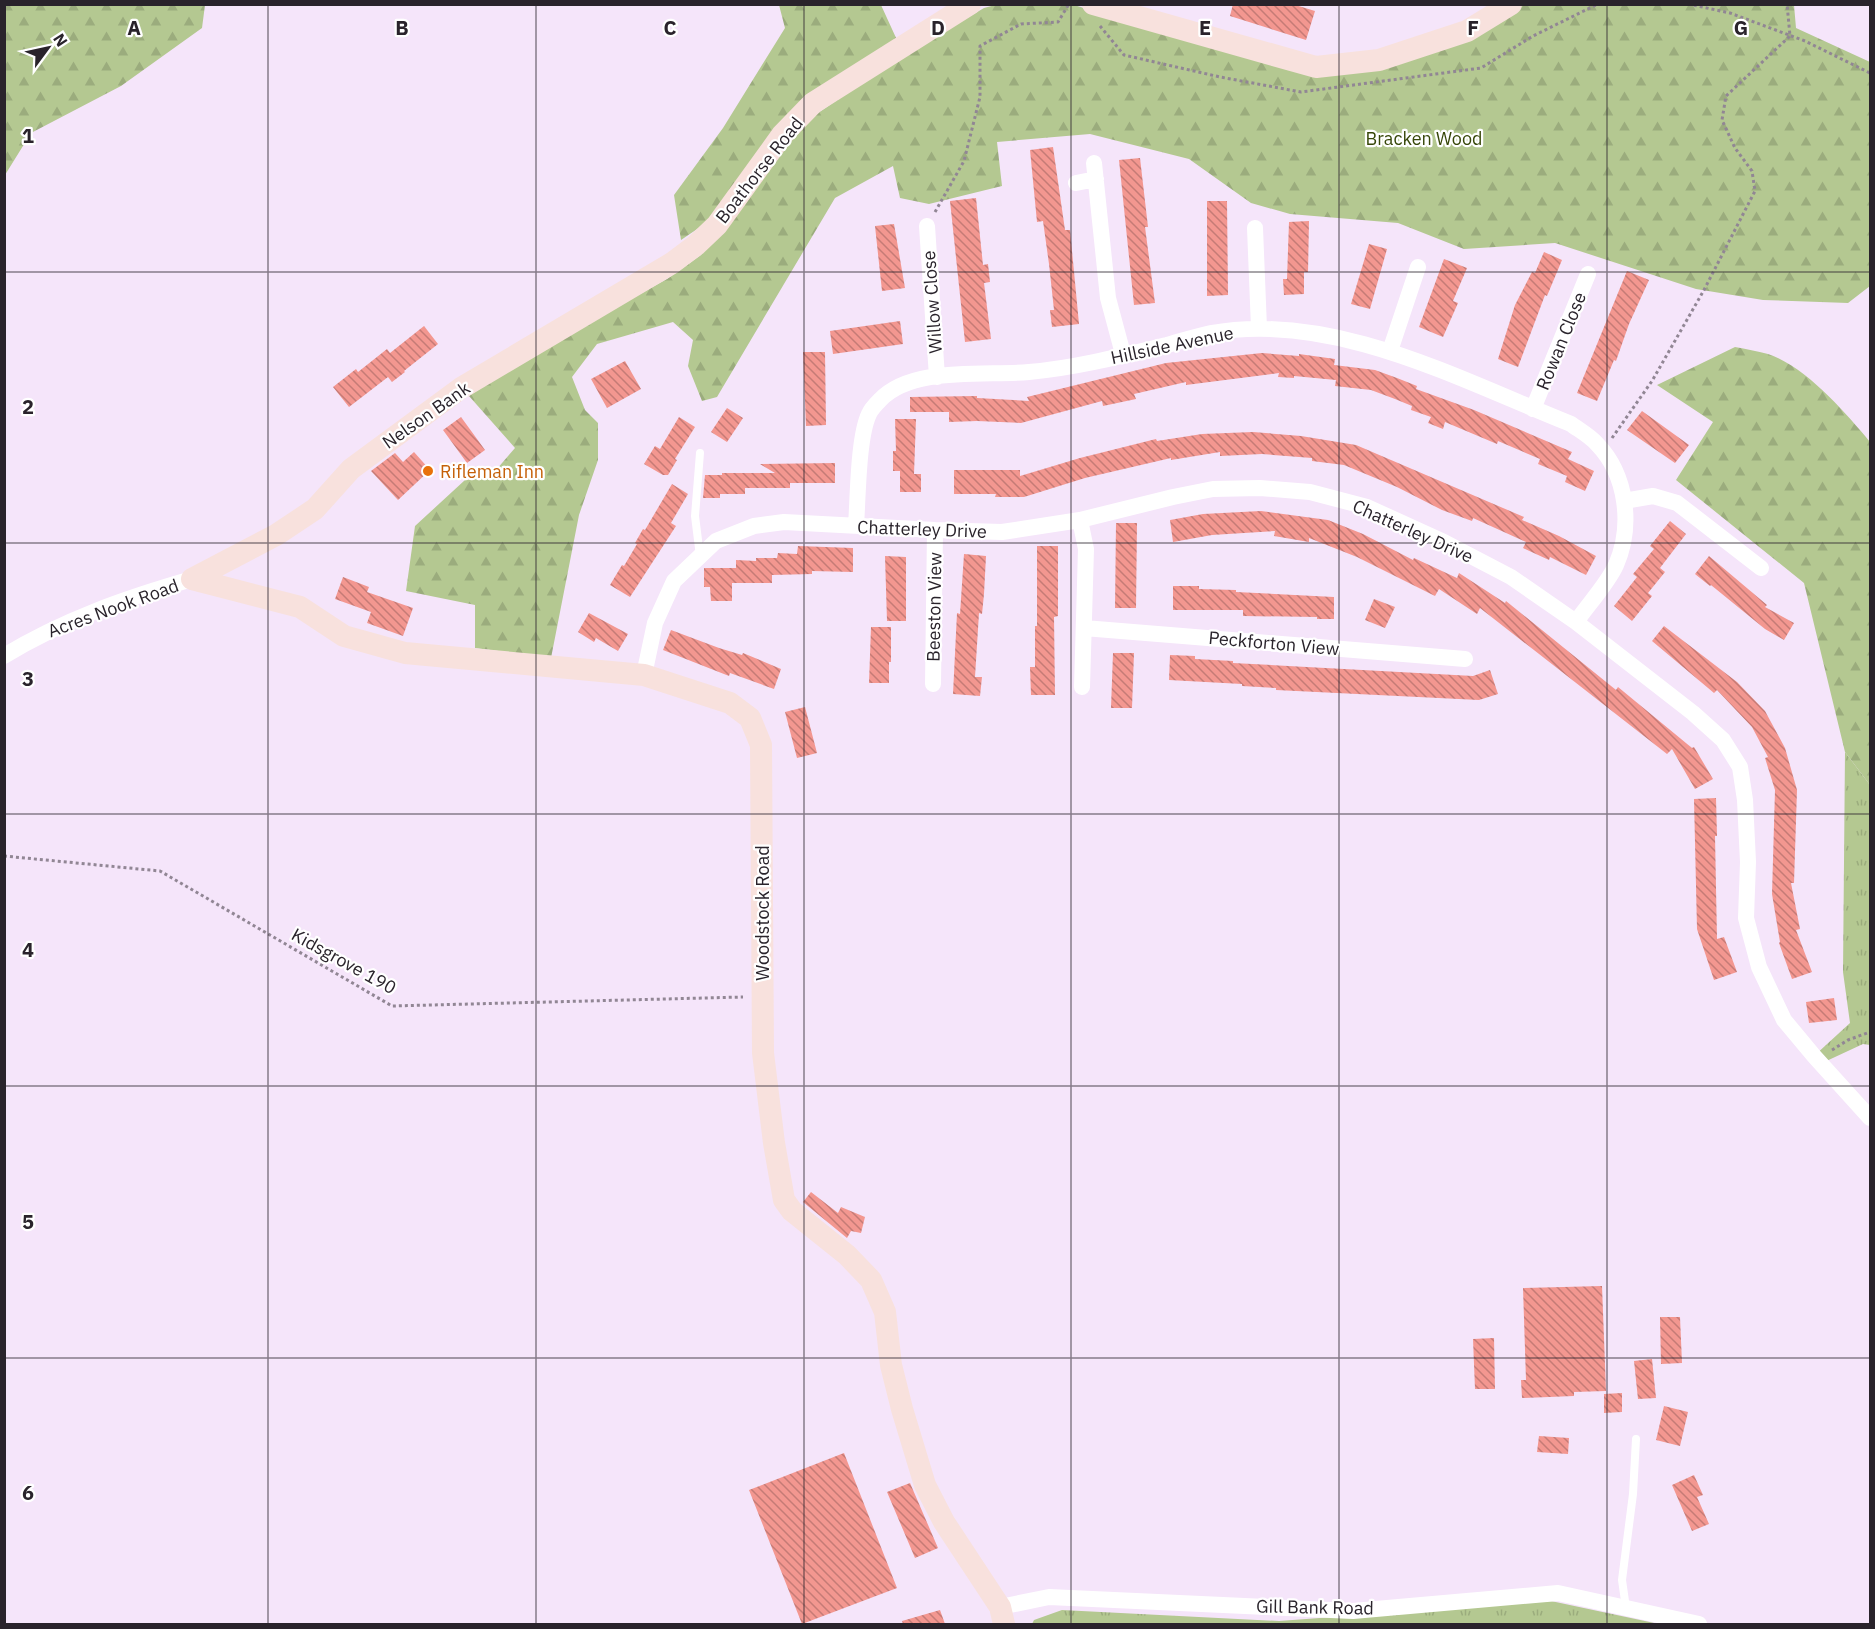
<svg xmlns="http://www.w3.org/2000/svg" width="1875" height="1629" viewBox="0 0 1875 1629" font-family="'IBM Plex Sans',sans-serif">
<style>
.grass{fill:url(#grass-tufts)}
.forest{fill:url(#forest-firs)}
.building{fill:url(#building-back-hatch)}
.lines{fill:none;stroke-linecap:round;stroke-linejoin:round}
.path{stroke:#918694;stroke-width:3;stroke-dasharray:3 3;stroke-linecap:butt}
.lane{stroke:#fff;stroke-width:8}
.street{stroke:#fff;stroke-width:16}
.secondary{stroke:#f8e1dd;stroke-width:22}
.grid{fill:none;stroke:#29232b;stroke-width:1.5;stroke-opacity:0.55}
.food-dot{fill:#e8710a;stroke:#fff;stroke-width:2}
.labels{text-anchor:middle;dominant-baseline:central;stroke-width:4.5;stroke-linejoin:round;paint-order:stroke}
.park-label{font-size:18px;fill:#374709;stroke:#fff}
.street-label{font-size:18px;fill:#29232b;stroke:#fff}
.food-label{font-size:18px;fill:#c56008;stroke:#fff;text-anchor:start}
.grid-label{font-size:20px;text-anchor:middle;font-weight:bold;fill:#29232b;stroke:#fff;stroke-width:4.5;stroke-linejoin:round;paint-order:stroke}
</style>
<defs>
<pattern id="grass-tufts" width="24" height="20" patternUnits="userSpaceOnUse" patternTransform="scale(1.5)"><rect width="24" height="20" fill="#b4c891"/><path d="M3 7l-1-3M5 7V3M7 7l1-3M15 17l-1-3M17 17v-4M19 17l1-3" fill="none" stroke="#9bac7d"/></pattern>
<pattern id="forest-firs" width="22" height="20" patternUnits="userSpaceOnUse" patternTransform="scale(1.5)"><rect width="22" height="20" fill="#b4c891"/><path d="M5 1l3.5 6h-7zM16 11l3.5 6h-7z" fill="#9bac7d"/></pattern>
<pattern id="building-back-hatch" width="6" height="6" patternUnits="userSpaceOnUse" patternTransform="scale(1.5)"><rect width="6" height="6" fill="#f39790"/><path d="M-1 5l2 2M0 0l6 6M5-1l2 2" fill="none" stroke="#c57b76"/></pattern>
</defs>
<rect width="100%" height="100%" fill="#f5e5fa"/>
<path class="grass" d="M 1845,752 L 1870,785 L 1870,1045 L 1863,1044 L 1820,1064 L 1814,1056 L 1850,1023 L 1843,972 Z
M 1551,1601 L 1659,1624 L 1032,1624 L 1034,1620 L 1062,1610 L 1279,1621 Z"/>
<path class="forest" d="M 5,4 L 205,4 L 205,5 L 202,28 L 121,86 L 31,133 L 5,175 Z
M 999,4 L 1074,5 L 1220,49 L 1316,74 L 1511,5 L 1794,5 L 1796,28 L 1870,62 L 1870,286 L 1848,303 L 1763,300 L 1696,289 L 1555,243 L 1464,249 L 1398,223 L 1290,214 L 1251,203 L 1189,159 L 1090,134 L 997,142 L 1002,186 L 929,204 L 900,198 L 893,166 L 835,198 L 717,397 L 702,401 L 688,366 L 693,340 L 673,322 L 597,344 L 572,377 L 585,410 L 598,423 L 598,460 L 579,515 L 551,658 L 475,648 L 475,605 L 406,591 L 415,526 L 465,480 L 490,477 L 515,448 L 469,396 L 530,355 L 667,279 L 701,255 L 802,124 L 900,57 L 984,8 Z
M 779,5 L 881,5 L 897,40 L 808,97 L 712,219 L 681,240 L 674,195 L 723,128 L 785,28 Z
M 1735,347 C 1746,349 1757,351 1768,354 C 1806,367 1845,412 1870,442 L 1870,785 L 1845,752 L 1804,583 L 1676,480 L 1713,422 L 1657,385 Z"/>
<path class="building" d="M 1233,4 L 1292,4 L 1315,11 L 1306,40 L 1230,16 Z
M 1053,147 L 1065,230 L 1070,230 L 1079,324 L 1052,327 L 1050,310 L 1054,310 L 1049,264 L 1043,221 L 1037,222 L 1030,150 Z
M 1140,158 L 1148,227 L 1145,227 L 1155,303 L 1134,305 L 1119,160 Z
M 976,198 L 983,265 L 988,264 L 990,282 L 984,283 L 991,339 L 965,342 L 950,201 Z
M 1207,201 L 1227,201 L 1228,295 L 1207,296 Z
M 1309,221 L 1308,272 L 1304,272 L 1304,294 L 1284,295 L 1283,279 L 1287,279 L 1289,222 Z
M 894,224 L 905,288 L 882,291 L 875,226 Z
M 1369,244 L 1387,249 L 1370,309 L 1351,304 Z
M 1544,252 L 1562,260 L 1547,296 L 1545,295 L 1518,367 L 1498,359 L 1515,305 L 1532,272 L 1535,273 Z
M 1444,259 L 1467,268 L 1453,301 L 1458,303 L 1443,337 L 1419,327 Z
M 1627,271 L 1649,280 L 1629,324 L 1616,361 L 1614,360 L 1597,401 L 1577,393 Z
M 900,321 L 903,344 L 833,354 L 830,331 Z
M 424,326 L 438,344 L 404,371 L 405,372 L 392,382 L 388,377 L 349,407 L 333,387 L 356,369 L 358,372 L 387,349 L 390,353 Z
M 803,352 L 825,352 L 826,425 L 806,426 Z
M 1262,353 L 1299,356 L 1299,354 L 1335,359 L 1334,365 L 1375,370 L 1397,378 L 1417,386 L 1416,389 L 1474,410 L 1572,452 L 1568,459 L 1594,471 L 1585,491 L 1565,482 L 1567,476 L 1538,464 L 1540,459 L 1498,441 L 1497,444 L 1445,422 L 1443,429 L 1428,423 L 1431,417 L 1411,410 L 1412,406 L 1395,399 L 1371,390 L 1335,386 L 1336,380 L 1294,376 L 1294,378 L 1278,377 L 1279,373 L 1186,385 L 1186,382 L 1134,394 L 1136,399 L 1103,406 L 1102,401 L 1021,423 L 977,421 L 949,422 L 949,412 L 910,412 L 910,397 L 977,396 L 977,398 L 1029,401 L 1027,397 L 1166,363 Z
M 625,361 L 641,389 L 607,408 L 591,379 Z
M 727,408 L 743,418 L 727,442 L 711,432 Z
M 1642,411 L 1689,445 L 1675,463 L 1627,430 Z
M 461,417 L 485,450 L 467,463 L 443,430 Z
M 679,417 L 695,427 L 675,459 L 677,460 L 668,475 L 663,475 L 644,464 L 655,446 L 660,449 Z
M 895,419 L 916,419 L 914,474 L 921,474 L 921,492 L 900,492 L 900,471 L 893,471 L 893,451 L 896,451 Z
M 1253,432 L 1301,436 L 1356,445 L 1524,517 L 1522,520 L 1559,536 L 1596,556 L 1586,575 L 1550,557 L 1549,560 L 1523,548 L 1526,542 L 1473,518 L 1472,521 L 1442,510 L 1397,487 L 1344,465 L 1312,461 L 1312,458 L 1262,454 L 1220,456 L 1220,452 L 1171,460 L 1171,458 L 1085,478 L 1024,497 L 995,497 L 996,494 L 954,494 L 954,470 L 1020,470 L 1020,476 L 1080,458 L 1156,439 L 1157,441 L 1202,434 Z
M 414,452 L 430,470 L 398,500 L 371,471 L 395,453 L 403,462 Z
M 835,463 L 835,483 L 790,483 L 790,488 L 745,488 L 745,494 L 720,494 L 720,498 L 703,498 L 705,475 L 722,475 L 722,473 L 775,473 L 760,464 Z
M 672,484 L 688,494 L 671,523 L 676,526 L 630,597 L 610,585 L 622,565 L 624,566 L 637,544 L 635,543 L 643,529 L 645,530 Z
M 1261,511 L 1328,520 L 1363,534 L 1413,560 L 1414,558 L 1457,578 L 1459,573 L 1505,603 L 1506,601 L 1616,690 L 1618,687 L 1692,748 L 1694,747 L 1713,779 L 1695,789 L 1672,749 L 1667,754 L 1480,608 L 1477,614 L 1439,589 L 1435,596 L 1357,557 L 1309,538 L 1309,542 L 1274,536 L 1275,531 L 1212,535 L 1173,542 L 1170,520 L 1203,514 Z
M 1670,521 L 1686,534 L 1660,568 L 1665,572 L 1648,593 L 1652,596 L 1632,621 L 1614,606 L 1637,577 L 1633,574 L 1654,549 L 1650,546 Z
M 1116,523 L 1137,523 L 1136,608 L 1115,608 Z
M 798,546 L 853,548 L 853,572 L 812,571 L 812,574 L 772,575 L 772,583 L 732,583 L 732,601 L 711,601 L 710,587 L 704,587 L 704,568 L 736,568 L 736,560 L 756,561 L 756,558 L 777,558 L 778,553 L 797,554 Z
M 1037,546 L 1058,546 L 1058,616 L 1054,617 L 1055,695 L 1031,695 L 1030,667 L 1035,667 L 1035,626 L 1037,626 Z
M 964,554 L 986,556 L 984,594 L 982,614 L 979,613 L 975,677 L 982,677 L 980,696 L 953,694 L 957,613 L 960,614 Z
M 885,556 L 906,557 L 906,621 L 887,621 Z
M 1709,556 L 1767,605 L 1765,607 L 1794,623 L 1784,640 L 1765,629 L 1711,585 L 1710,586 L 1695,574 Z
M 343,577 L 369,587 L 367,592 L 413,608 L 403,636 L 367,623 L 371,612 L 335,599 Z
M 1173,586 L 1199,586 L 1199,589 L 1236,590 L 1236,592 L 1334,597 L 1334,619 L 1317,619 L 1317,617 L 1243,616 L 1243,610 L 1173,610 Z
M 1374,599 L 1395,607 L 1385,628 L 1365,620 Z
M 589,613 L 628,634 L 618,651 L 596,638 L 594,642 L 578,632 Z
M 1664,626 L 1737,682 L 1765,711 L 1785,748 L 1797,790 L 1794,883 L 1791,883 L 1800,929 L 1796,930 L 1812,972 L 1792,979 L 1779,943 L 1780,942 L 1772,894 L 1775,790 L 1765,758 L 1768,757 L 1752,727 L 1717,690 L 1714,693 L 1652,641 Z
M 871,627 L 891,627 L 891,662 L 889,662 L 889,683 L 869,683 Z
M 671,630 L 719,648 L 742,655 L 743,653 L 781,669 L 774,689 L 730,673 L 729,676 L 663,650 Z
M 1113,653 L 1134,653 L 1132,708 L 1111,708 Z
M 1170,655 L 1195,656 L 1195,659 L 1233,661 L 1233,663 L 1473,676 L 1490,670 L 1498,694 L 1479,700 L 1276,690 L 1276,688 L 1242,686 L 1242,684 L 1169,680 Z
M 805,707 L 817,753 L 797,758 L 785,712 Z
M 1716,798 L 1717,836 L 1715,836 L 1717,939 L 1724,937 L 1737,972 L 1714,980 L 1697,929 L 1694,799 Z
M 1834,998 L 1837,1020 L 1809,1023 L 1806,1002 Z
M 811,1192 L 838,1213 L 841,1207 L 865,1217 L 861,1233 L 851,1231 L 847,1238 L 803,1202 Z
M 1602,1286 L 1606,1391 L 1574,1392 L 1574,1396 L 1522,1398 L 1521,1380 L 1526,1380 L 1523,1288 Z
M 1660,1317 L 1680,1317 L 1682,1363 L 1661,1364 Z
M 1494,1338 L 1495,1389 L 1475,1389 L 1473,1339 Z
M 1652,1359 L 1656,1398 L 1638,1399 L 1634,1361 Z
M 1622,1393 L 1622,1412 L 1604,1413 L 1604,1394 Z
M 1664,1406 L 1688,1412 L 1680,1446 L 1656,1440 Z
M 1539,1436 L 1569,1438 L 1568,1454 L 1537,1452 Z
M 844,1453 L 897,1588 L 802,1624 L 749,1490 Z
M 1694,1475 L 1703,1495 L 1697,1497 L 1709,1524 L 1692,1531 L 1672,1485 Z
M 910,1483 L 938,1548 L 915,1558 L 887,1492 Z
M 940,1610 L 945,1624 L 903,1624 L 902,1621 Z"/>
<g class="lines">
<path class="path" d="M 1688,4 L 1730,13 L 1805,41 L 1870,73
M 1100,26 L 1124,55 L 1220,77 L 1301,92 L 1481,68 L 1533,36 L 1598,4
M 935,212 L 964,161 L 980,97 L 980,46 L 1021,24 L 1058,22 L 1069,4
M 1612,438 L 1652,381 L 1704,290 L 1755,191 L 1752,171 L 1735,148 L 1722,120 L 1726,96 L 1790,36 L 1787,4
M 4,856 L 160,871 L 392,1006 L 743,997
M 1832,1050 L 1848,1040 L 1870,1032"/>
<path class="lane" d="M 700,556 L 695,516 L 700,453
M 1626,1608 L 1622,1580 L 1633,1494 L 1636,1439"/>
<path class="street" d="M 1094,163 L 1108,298 L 1123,354
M 1076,183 L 1096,179
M 927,226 L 937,377
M 1255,228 L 1259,328
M 1390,351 L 1418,267
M 1533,409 L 1588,274
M 1624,501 L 1653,496 L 1677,503 L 1761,568
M 1080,520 L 1086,549 L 1082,687
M 856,526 C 858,498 858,437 869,414 C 871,409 876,404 880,400 C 912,366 985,376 1029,372 C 1075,368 1122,356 1167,345 C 1181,341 1196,336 1211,333 C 1334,311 1460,380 1571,424 C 1579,430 1590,436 1597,444 C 1627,475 1633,526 1616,565 C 1608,583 1587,606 1576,622
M 1084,628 L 1465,659
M 4,656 C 63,620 126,598 192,579
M 644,675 L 655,623 L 674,581 L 716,541 L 754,526 L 784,522 L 935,530 L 1002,532 L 1080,520 L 1173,497 L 1213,489 L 1260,488 L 1310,492 L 1367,507 L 1444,542 L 1511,577 L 1576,622 L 1693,713 L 1723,740 L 1740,767 L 1745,800 L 1748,862 L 1746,918 L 1759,967 L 1784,1020 L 1814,1056 L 1870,1118
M 933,684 L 935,530
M 1000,1607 L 1049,1597 L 1353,1611 L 1558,1593 L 1699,1624"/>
<path class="secondary" d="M 1093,4 L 1316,67 L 1379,60 L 1467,31 L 1511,4
M 192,579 L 300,607 L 344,636 L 405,653 L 644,675 L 730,703 L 750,718 L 761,745 L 763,1053 L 774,1143 L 784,1200 L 792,1211 L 847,1255 L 871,1280 L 885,1312 L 891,1365 L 902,1409 L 925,1485 L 944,1522 L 1000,1607 L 1004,1624
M 192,579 L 276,535 L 315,509 L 351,469 L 461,388 L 672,263 L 696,245 L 717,225 L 782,135 L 813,103 L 970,4"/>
</g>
<path class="grid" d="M 268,4 L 268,1624M 536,4 L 536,1624M 804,4 L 804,1624M 1071,4 L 1071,1624M 1339,4 L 1339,1624M 1607,4 L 1607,1624M 4,272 L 1870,272M 4,543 L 1870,543M 4,814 L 1870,814M 4,1086 L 1870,1086M 4,1358 L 1870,1358"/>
<circle class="food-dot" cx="428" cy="471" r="6"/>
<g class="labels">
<g class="park-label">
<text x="1424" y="138">Bracken Wood</text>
</g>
<g class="street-label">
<text transform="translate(759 170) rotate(-52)">Boathorse Road</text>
<text transform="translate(932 302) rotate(-94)">Willow Close</text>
<text transform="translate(1561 341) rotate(-68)">Rowan Close</text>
<text transform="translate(1172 345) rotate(-12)">Hillside Avenue</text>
<text transform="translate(426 415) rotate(-35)">Nelson Bank</text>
<text transform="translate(922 529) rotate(2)">Chatterley Drive</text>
<text transform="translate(1413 531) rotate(24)">Chatterley Drive</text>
<text transform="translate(934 607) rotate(-89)">Beeston View</text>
<text transform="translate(113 608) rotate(-20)">Acres Nook Road</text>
<text transform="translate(1274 643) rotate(5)">Peckforton View</text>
<text transform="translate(762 913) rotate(-90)">Woodstock Road</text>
<text transform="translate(344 961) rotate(29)">Kidsgrove 190</text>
<text transform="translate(1315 1607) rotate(1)">Gill Bank Road</text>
</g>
<g class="food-label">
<text x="440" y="471">Rifleman Inn</text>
</g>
</g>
<g class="grid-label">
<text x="134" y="35">A</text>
<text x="402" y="35">B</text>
<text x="670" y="35">C</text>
<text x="938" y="35">D</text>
<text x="1205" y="35">E</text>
<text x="1473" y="35">F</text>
<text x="1741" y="35">G</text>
<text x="28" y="143">1</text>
<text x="28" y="414">2</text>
<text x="28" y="686">3</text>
<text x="28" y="957">4</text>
<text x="28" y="1229">5</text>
<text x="28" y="1500">6</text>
</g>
<rect width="1875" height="1629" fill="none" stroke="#29232b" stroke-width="12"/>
<g transform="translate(48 48) rotate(57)" stroke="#ffffff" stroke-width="4.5" paint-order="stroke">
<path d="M0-4.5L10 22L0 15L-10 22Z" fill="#29232b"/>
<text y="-9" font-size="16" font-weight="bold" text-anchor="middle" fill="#29232b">N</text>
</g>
</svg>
